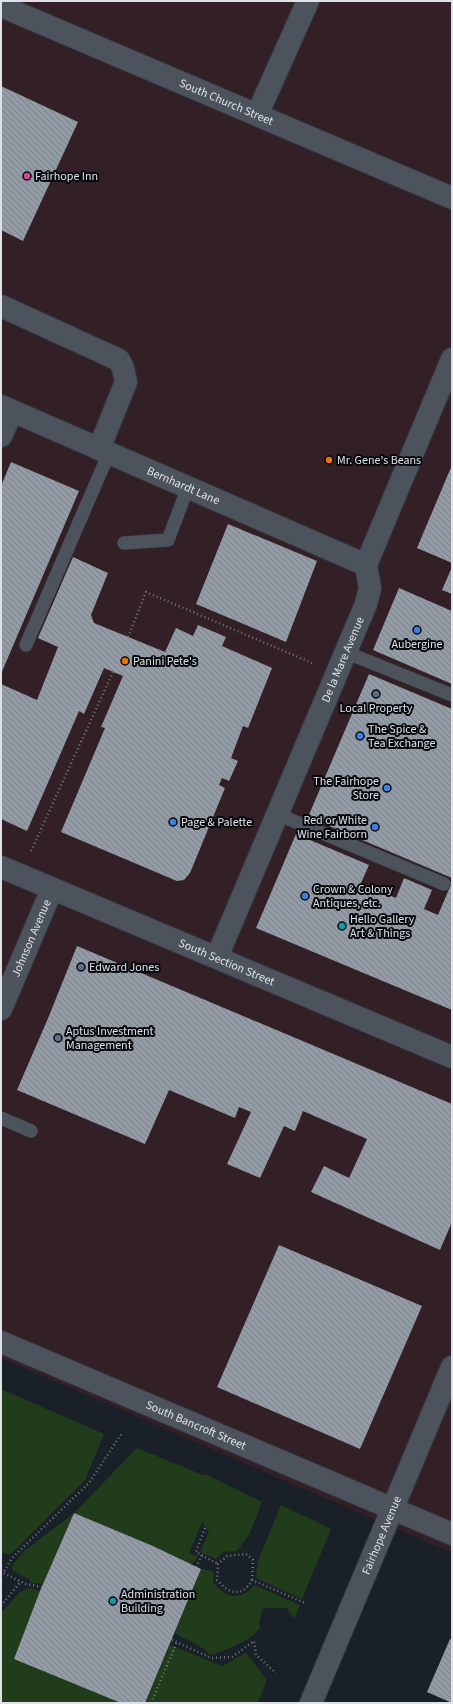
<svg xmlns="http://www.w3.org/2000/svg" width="453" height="1704" viewBox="0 0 453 1704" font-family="'Source Sans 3',sans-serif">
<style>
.commercial{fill:#332026}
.green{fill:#203c1a}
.building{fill:url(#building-back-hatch)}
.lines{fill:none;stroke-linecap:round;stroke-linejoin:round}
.lane-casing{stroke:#353940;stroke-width:14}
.street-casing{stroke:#353940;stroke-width:24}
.secondary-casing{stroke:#353940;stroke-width:24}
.path{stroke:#71777e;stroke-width:2.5;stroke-dasharray:1 3;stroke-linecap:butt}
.lane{stroke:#4c535d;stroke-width:13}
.street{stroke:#4c535d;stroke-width:22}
.secondary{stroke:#4c535d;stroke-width:22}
.hotel-dot{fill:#d1479c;stroke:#07090d;stroke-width:1.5}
.food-dot{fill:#e8710a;stroke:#07090d;stroke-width:1.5}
.shop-dot{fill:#3f7fe0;stroke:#07090d;stroke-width:1.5}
.service-dot{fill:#5c6f8a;stroke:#07090d;stroke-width:1.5}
.culture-dot{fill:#0f9aa8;stroke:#07090d;stroke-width:1.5}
.labels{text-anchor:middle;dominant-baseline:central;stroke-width:4;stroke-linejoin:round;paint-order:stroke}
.street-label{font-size:12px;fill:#dee2e8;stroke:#07090d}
.poi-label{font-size:12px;fill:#dee2e8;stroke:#07090d;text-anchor:start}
</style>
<defs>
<pattern id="building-back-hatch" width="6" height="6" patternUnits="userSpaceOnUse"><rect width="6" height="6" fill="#929ba6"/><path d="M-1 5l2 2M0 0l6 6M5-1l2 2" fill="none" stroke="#7a8189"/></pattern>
</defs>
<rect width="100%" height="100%" fill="#192028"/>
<path class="commercial" d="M 1,1 L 452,1 L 452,1553 L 1,1358 Z"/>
<path class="green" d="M 1,1389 L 104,1434 L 85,1480 L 11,1554 L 1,1553 Z
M 137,1448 L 203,1475 L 207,1475 L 262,1502 L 250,1533 L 237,1551 L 223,1552 L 216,1559 L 200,1552 L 209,1532 L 202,1522 L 189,1553 L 198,1556 L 191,1565 L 153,1546 L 74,1513 L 43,1584 L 31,1583 L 29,1579 L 13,1571 L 12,1566 L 23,1552 L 74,1513 Z
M 281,1505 L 331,1529 L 302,1599 L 256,1578 L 258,1561 Z
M 201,1569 L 213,1571 L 213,1582 C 224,1598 242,1602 254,1585 L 300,1605 L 294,1619 L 287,1608 L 263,1608 L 259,1623 L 260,1627 C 254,1640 224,1651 210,1655 C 203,1645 186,1641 175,1633 Z
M 30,1588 L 40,1591 L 121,1703 L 1,1703 L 1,1613 L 20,1592 Z
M 170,1645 L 222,1666 L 246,1653 L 267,1680 L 258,1703 L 145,1703 Z"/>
<path class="building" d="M 1,86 L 78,122 L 23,241 L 1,230 Z
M 11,462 L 79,491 L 1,674 L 1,486 Z
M 452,465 L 452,563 L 417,548 Z
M 228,524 L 317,561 L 286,642 L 196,604 Z
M 73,557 L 108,573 L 91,615 L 94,623 L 165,652 L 176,628 L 193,636 L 198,625 L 226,637 L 222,646 L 272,668 L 248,728 L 243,726 L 231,758 L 238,761 L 229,781 L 222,778 L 219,785 L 225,788 L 190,873 L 184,880 L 177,881 L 61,832 L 105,728 L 101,727 L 123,676 L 104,668 L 84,714 L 79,711 L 27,831 L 1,819 L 1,684 L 37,700 L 58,647 L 38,638 Z
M 452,567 L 452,594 L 442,590 Z
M 399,588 L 452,611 L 452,684 L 373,650 Z
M 369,674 L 452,709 L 452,878 L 308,817 Z
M 296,834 L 369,865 L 361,883 L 396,898 L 404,878 L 432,890 L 424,909 L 438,915 L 452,882 L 452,1010 L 256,928 Z
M 77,946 L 452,1104 L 452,1222 L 440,1250 L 311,1192 L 324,1166 L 349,1178 L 367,1139 L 303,1111 L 295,1131 L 284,1126 L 260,1178 L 227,1164 L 251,1112 L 239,1107 L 235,1118 L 169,1090 L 145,1144 L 17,1090 L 49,1016 Z
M 279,1245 L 422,1306 L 360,1449 L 217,1387 Z
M 74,1513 L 153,1546 L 201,1569 L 145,1703 L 121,1703 L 14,1659 L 40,1591 Z
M 450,1639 L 452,1640 L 452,1703 L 427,1692 Z"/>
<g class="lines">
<defs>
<path id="lane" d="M 124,543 L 168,540 L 188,487
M 26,645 L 109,453
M 345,652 L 452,695
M 277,814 L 444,884
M 1,1118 L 31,1131"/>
<g id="street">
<path id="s1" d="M 1,6 L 452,198"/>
<path d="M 257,115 L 308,1"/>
<path d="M 1,306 L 119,360 L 123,368 L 126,382 L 99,449"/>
<path id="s2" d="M 1,406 L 366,565"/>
<path d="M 1,436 L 12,411"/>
<path id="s3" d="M 217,957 L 366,604 L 370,588 L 366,565 L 452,359"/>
<path id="s4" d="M 1,1009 L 52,889"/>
<path id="s5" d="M 1,1342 L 452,1534"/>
</g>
<g id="secondary">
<path id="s6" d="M 1,867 L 452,1057"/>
<path id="s7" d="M 311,1703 L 452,1367"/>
</g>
</defs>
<use href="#lane" class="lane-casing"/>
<use href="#street" class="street-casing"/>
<use href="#secondary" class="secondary-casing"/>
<path class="path" d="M 128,637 L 146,592 L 312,663
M 31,851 L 113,672
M 205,1528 L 196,1552 L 218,1564
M 196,1567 L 202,1555
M 252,1580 L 253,1560 L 246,1554 L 227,1556 L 218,1564 L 217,1580 C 229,1594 242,1598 252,1580 L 305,1603
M 42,1587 L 26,1584 L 3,1573 L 12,1558 L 89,1483 L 122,1433
M 1,1606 L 21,1581
M 172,1640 L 211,1658 L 232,1657 L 254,1641 L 256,1655 L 276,1673
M 151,1703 L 177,1642"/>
<use href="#lane" class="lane"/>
<use href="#street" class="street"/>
<use href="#secondary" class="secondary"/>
</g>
<circle class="hotel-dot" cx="27" cy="176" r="4"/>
<g class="food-dot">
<circle cx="329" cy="460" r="4"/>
<circle cx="125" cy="661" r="4"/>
</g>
<g class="shop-dot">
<circle cx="417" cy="630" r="4"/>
<circle cx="360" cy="736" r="4"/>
<circle cx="387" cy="788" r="4"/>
<circle cx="173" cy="822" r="4"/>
<circle cx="375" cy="827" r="4"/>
<circle cx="305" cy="896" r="4"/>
</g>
<g class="service-dot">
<circle cx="376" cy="694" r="4"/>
<circle cx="81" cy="967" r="4"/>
<circle cx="58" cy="1038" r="4"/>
</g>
<g class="culture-dot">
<circle cx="342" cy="926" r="4"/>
<circle cx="113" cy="1601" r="4"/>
</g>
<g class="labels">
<g class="street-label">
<text stroke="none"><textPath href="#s1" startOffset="245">South Church Street</textPath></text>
<text stroke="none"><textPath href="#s2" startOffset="199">Bernhardt Lane</textPath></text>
<text stroke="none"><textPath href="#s3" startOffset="323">De la Mare Avenue</textPath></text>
<text stroke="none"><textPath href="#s4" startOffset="77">Johnson Avenue</textPath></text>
<text stroke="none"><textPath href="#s6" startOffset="245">South Section Street</textPath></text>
<text stroke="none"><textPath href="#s5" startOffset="212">South Bancroft Street</textPath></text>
<text stroke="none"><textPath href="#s7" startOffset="182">Fairhope Avenue</textPath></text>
</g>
<g class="poi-label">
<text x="35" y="176">Fairhope Inn</text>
<text x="337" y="460">Mr. Gene's Beans</text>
<text x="417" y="644" text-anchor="middle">Aubergine</text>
<text x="133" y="661">Panini Pete's</text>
<text x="376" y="708" text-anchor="middle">Local Property</text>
<text x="368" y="729">The Spice &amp;<tspan x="368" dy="14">Tea Exchange</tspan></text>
<text x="379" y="781" text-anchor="end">The Fairhope<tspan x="379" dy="14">Store</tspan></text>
<text x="367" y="820" text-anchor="end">Red or White<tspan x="367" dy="14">Wine Fairborn</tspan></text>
<text x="181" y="822">Page &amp; Palette</text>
<text x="313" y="889">Crown &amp; Colony<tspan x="313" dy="14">Antiques, etc.</tspan></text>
<text x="350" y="919">Hello Gallery<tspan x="350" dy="14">Art &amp; Things</tspan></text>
<text x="89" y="967">Edward Jones</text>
<text x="66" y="1031">Aptus Investment<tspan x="66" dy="14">Management</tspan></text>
<text x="121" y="1594">Administration<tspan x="121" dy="14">Building</tspan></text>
</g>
</g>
<rect width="453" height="1704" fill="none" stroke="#dee2e8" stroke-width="4"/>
</svg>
